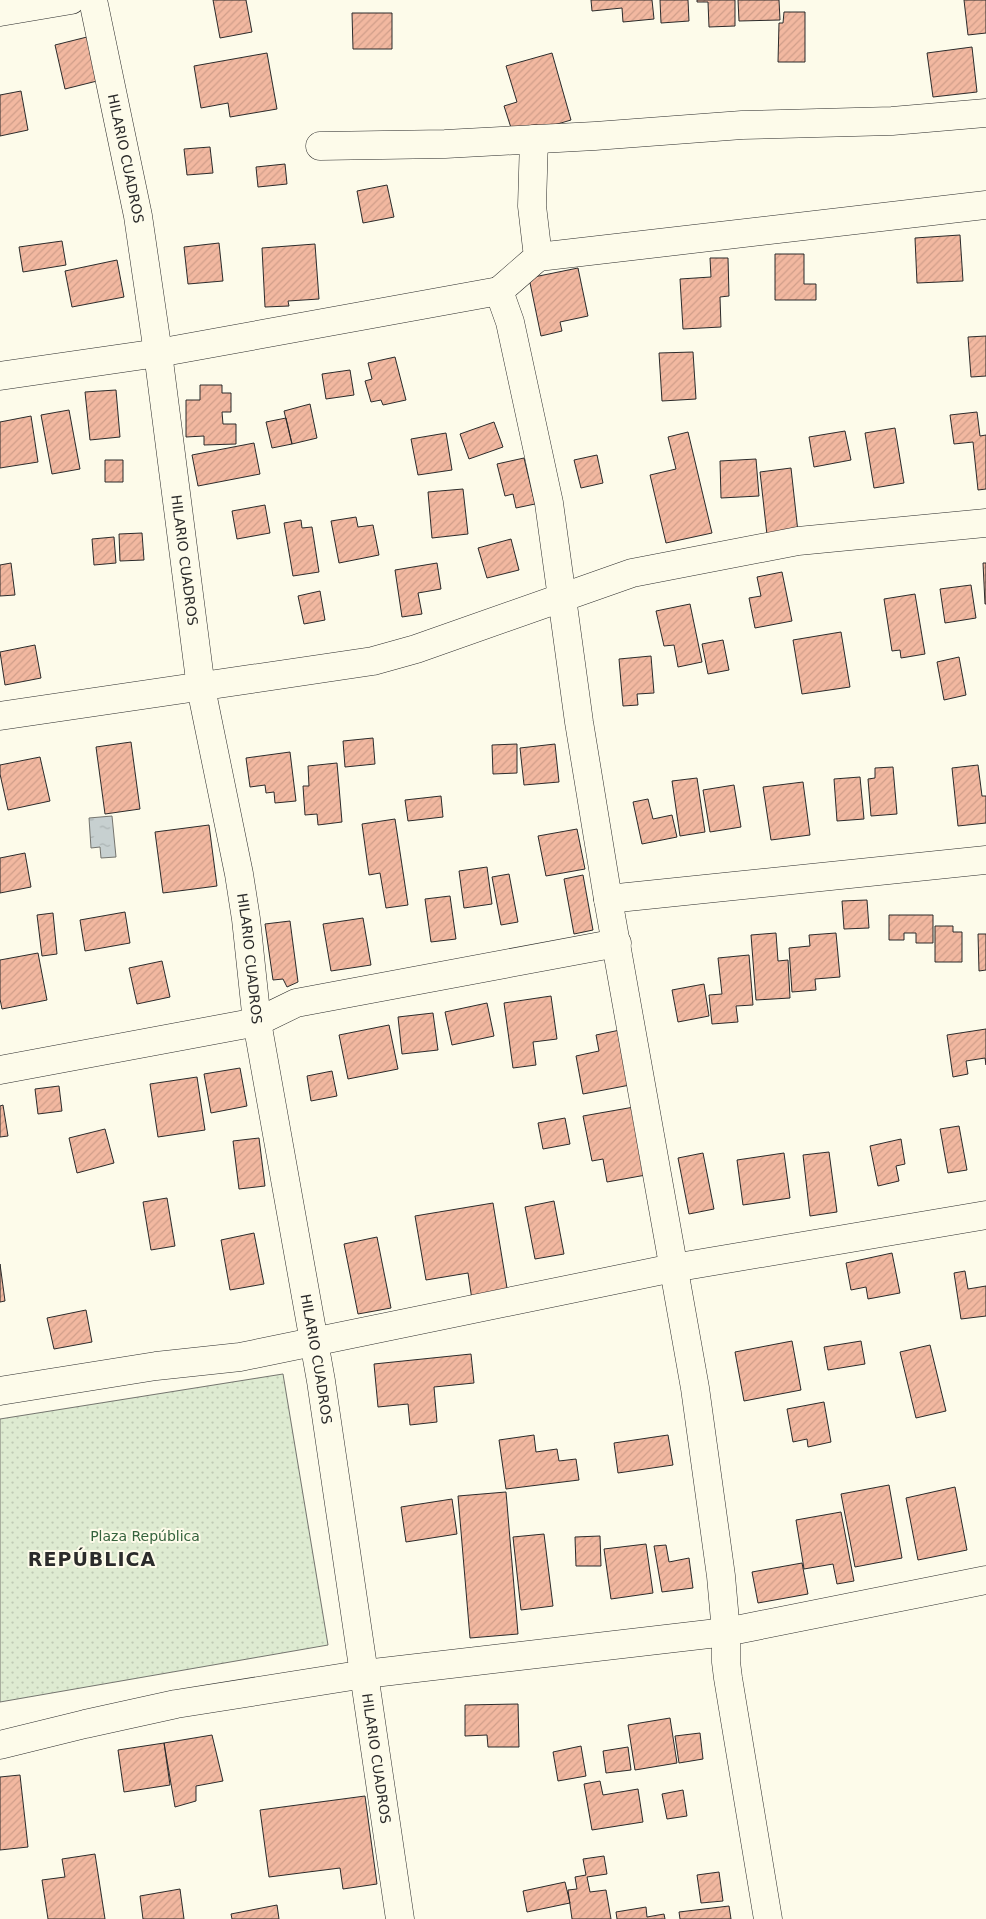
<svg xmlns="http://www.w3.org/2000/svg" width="986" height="1919" viewBox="0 0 986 1919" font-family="'DejaVu Sans',sans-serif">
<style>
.park{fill:url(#park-dots);stroke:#74746e}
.water{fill:url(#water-ripples);stroke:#74746e}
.building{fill:url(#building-hatch);stroke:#2b2b2b}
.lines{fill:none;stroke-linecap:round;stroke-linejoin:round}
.minor-casing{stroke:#2b2b2b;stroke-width:29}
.minor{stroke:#fdfbea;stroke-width:28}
.labels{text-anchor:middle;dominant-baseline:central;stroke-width:4;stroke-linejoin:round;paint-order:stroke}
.street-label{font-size:14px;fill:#2b2b2b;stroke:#fdfbea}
.park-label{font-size:14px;fill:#34623c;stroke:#fdfbea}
.district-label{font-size:19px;font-weight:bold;letter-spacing:1px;fill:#2b2b2b;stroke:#fdfbea}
</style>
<defs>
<pattern id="park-dots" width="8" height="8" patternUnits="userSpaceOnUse" patternTransform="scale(1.25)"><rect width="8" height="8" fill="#deebd1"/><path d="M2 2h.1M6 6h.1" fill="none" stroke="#bfcab4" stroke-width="1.8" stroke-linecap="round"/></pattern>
<pattern id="water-ripples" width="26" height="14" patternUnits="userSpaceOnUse" patternTransform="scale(1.25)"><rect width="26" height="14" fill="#c7d0d0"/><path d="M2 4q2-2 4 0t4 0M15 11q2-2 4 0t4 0" fill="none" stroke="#abb3b3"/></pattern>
<pattern id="building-hatch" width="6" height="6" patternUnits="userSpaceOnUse" patternTransform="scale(1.25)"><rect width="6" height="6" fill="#f2b8a0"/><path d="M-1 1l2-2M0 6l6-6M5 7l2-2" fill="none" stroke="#d09e8a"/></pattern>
</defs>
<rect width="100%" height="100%" fill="#fdfbea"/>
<path class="park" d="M 283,1374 L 328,1645 L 0,1702 L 0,1419 Z"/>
<path class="water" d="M 112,816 L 116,857 L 101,858 L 100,847 L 91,848 L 89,818 Z"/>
<path class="building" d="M 213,0 L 246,0 L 252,32 L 220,38 Z
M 591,0 L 652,0 L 654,19 L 623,22 L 622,8 L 592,11 Z
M 660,0 L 688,0 L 689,21 L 661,23 Z
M 697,0 L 735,0 L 735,26 L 709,27 L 708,2 L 697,2 Z
M 738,0 L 779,0 L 780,20 L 739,21 Z
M 964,0 L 986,0 L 986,33 L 968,35 Z
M 784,12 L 805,12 L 805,62 L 778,62 L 779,23 L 783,23 Z
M 352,13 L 392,13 L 392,49 L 353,49 Z
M 87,37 L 97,81 L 65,89 L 55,45 Z
M 972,47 L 977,92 L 933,97 L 927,53 Z
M 267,53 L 277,109 L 230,117 L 228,103 L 201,108 L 194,66 Z
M 552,53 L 571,120 L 514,137 L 504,106 L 517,102 L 506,66 Z
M 21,91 L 28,130 L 0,136 L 0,95 Z
M 210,147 L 213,173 L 187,175 L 184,149 Z
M 285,164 L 287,184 L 258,187 L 256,167 Z
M 387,185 L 394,217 L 363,223 L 357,191 Z
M 960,235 L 963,281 L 917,283 L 915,238 Z
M 62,241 L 66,265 L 23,272 L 19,247 Z
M 219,243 L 223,281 L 188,284 L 184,247 Z
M 315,244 L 319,299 L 288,301 L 289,306 L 265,307 L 262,248 Z
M 775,254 L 804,254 L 804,284 L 816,284 L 816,300 L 775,300 Z
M 710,258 L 728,258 L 729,296 L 720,297 L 721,327 L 683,329 L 680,279 L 711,277 Z
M 117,260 L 124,297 L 72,307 L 65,271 Z
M 578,268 L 588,316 L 560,322 L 562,331 L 541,336 L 529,278 Z
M 986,336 L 986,376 L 971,377 L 968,337 Z
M 693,352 L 696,399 L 662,401 L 659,353 Z
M 395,357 L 406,400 L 383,405 L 381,400 L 371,402 L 365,381 L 372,379 L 368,363 Z
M 350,370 L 354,395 L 326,399 L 322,374 Z
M 200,385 L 222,385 L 222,393 L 231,393 L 231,412 L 222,412 L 223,424 L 236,424 L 236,444 L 204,445 L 204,436 L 186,437 L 186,400 L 200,400 Z
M 116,390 L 120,437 L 90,440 L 85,392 Z
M 310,404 L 317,438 L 292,444 L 284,411 Z
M 69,410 L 80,469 L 52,474 L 41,415 Z
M 977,412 L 980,436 L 986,435 L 986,489 L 978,490 L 973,442 L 954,444 L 950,415 Z
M 31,416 L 38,462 L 0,468 L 0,422 Z
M 286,418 L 292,444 L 272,448 L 266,422 Z
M 494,422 L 503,447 L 469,459 L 460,434 Z
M 895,428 L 904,483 L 874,488 L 865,433 Z
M 845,431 L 851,460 L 814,467 L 809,437 Z
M 688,432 L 712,533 L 666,543 L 650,475 L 676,469 L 668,437 Z
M 446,433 L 452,470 L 418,475 L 411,439 Z
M 254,443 L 260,474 L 198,486 L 192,455 Z
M 597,455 L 603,483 L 581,488 L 574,460 Z
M 524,458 L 535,504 L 516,508 L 513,494 L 505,496 L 497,464 Z
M 756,459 L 759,496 L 721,498 L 720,461 Z
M 105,460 L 123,460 L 123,482 L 105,482 Z
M 791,468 L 798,532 L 767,535 L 760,472 Z
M 463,489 L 468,534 L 432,538 L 428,492 Z
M 265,505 L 270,533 L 237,539 L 232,511 Z
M 356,517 L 358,527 L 373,525 L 379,555 L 339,563 L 331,521 Z
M 301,520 L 302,528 L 312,527 L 319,572 L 293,576 L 284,523 Z
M 142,533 L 144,560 L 120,561 L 119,534 Z
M 114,537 L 116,563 L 94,565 L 92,539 Z
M 511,539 L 519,570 L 487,578 L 478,548 Z
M 11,563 L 15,595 L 0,596 L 0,565 Z
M 437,563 L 441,589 L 418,593 L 422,614 L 402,617 L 395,570 Z
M 983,563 L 986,563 L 986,604 L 985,604 Z
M 782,572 L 792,621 L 755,628 L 749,598 L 761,596 L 757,577 Z
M 971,585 L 976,618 L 945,623 L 940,589 Z
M 320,591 L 325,620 L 304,624 L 298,596 Z
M 915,594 L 925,654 L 901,658 L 900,650 L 892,651 L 884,599 Z
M 690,604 L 702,662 L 678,667 L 674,645 L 664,646 L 656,611 Z
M 841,632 L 850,687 L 802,694 L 793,640 Z
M 723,640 L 729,670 L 708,674 L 702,644 Z
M 35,645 L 41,678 L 5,685 L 0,652 Z
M 651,656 L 654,693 L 637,694 L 638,705 L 623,706 L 619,659 Z
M 959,657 L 966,695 L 944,700 L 937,662 Z
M 373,738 L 375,764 L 345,767 L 343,741 Z
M 131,742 L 140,809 L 105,814 L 96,747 Z
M 517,744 L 517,773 L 493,774 L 492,745 Z
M 555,744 L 559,782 L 524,785 L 520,748 Z
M 290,752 L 296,801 L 275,803 L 274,792 L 266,793 L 265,785 L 250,787 L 246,758 Z
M 40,757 L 50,801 L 8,810 L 0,774 L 0,765 Z
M 337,763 L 342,822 L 318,825 L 317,814 L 305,815 L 303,786 L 309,786 L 308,766 Z
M 978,765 L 982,796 L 986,796 L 986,823 L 958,826 L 952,768 Z
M 893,767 L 897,814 L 871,816 L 868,779 L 875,778 L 875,768 Z
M 860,777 L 864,819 L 837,821 L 834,779 Z
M 697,778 L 705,832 L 680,836 L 672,781 Z
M 803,782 L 810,835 L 771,840 L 763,787 Z
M 734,785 L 741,827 L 710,832 L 703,790 Z
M 441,796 L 443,817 L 408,821 L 405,800 Z
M 648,799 L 653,819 L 672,815 L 677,837 L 642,844 L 633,802 Z
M 395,819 L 408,905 L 386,908 L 380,873 L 369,875 L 362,824 Z
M 209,825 L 217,886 L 163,893 L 155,832 Z
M 577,829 L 585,869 L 546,876 L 538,836 Z
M 25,853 L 31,887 L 0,893 L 0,858 Z
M 487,867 L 492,904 L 464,908 L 459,871 Z
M 509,874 L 518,922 L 501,925 L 492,877 Z
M 583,875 L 593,930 L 574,934 L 564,879 Z
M 450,896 L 456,939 L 431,942 L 425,899 Z
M 867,900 L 869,928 L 844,929 L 842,901 Z
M 125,912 L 130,943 L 85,951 L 80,920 Z
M 53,913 L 57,954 L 42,956 L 37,915 Z
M 889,915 L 933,915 L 933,943 L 916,943 L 916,933 L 904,933 L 904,940 L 889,940 Z
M 363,918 L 371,965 L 331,971 L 323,924 Z
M 290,921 L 298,982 L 287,987 L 283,979 L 273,980 L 265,924 Z
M 935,926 L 953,926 L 953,932 L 962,932 L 962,962 L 935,962 Z
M 776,933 L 778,961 L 788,960 L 790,998 L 756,1000 L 751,935 Z
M 836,933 L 840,977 L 815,979 L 816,990 L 792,992 L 789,948 L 810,946 L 809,935 Z
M 978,934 L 986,934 L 986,970 L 979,971 Z
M 38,953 L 47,1000 L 2,1009 L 0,999 L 0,960 Z
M 749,955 L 753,1005 L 736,1006 L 738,1022 L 712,1024 L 709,995 L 722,994 L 718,958 Z
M 162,961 L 170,997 L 137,1004 L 129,968 Z
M 704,984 L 709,1016 L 678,1022 L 672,990 Z
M 551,996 L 557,1039 L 533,1042 L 536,1065 L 513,1068 L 504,1003 Z
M 487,1003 L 494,1036 L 452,1045 L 445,1012 Z
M 433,1013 L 438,1050 L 402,1054 L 398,1017 Z
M 389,1025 L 398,1069 L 348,1079 L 339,1035 Z
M 986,1029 L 986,1065 L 985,1058 L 966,1061 L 968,1074 L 953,1077 L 947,1035 Z
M 620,1030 L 630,1085 L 583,1094 L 576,1056 L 599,1051 L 596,1035 Z
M 240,1068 L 247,1106 L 211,1113 L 204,1074 Z
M 332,1071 L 337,1096 L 311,1101 L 307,1076 Z
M 197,1077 L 205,1130 L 158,1137 L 150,1084 Z
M 59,1086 L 62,1111 L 38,1114 L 35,1089 Z
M 3,1105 L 8,1136 L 0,1137 L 0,1106 Z
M 634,1107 L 646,1175 L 607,1182 L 603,1159 L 592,1161 L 583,1116 Z
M 565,1118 L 570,1144 L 543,1149 L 538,1123 Z
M 959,1126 L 967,1170 L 948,1173 L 940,1129 Z
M 105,1129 L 114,1163 L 77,1173 L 69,1138 Z
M 259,1138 L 265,1186 L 239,1189 L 233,1141 Z
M 901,1139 L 905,1164 L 896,1166 L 899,1181 L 878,1186 L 870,1146 Z
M 829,1152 L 837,1212 L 810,1216 L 803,1155 Z
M 703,1153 L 714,1209 L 689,1214 L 678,1158 Z
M 784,1153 L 790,1198 L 743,1205 L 737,1160 Z
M 167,1198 L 175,1246 L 151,1250 L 143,1202 Z
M 554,1201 L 564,1254 L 535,1259 L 525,1207 Z
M 493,1203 L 508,1294 L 472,1300 L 468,1273 L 426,1280 L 415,1216 Z
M 254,1233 L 264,1284 L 230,1290 L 221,1240 Z
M 377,1237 L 391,1308 L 358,1314 L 344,1244 Z
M 892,1253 L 900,1293 L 868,1299 L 866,1287 L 851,1290 L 846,1263 Z
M 0,1264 L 5,1301 L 0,1302 Z
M 965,1271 L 968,1289 L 986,1286 L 986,1316 L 961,1319 L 954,1273 Z
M 86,1310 L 92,1342 L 54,1349 L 47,1318 Z
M 792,1341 L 801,1390 L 744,1401 L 735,1352 Z
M 861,1341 L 865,1364 L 828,1370 L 824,1347 Z
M 930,1345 L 946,1411 L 916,1418 L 900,1352 Z
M 471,1354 L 474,1383 L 434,1387 L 437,1422 L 410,1425 L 408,1404 L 378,1407 L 374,1364 Z
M 824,1402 L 831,1442 L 808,1447 L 807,1439 L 793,1442 L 787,1409 Z
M 534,1435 L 536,1452 L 557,1449 L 559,1461 L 576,1459 L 579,1480 L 506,1489 L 499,1440 Z
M 668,1435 L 673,1465 L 618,1473 L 614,1443 Z
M 889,1485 L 902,1558 L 855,1567 L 841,1494 Z
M 955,1487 L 967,1550 L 918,1560 L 906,1498 Z
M 506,1492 L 518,1634 L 470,1638 L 458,1496 Z
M 452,1499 L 457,1534 L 406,1542 L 401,1507 Z
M 841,1512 L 854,1581 L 837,1584 L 833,1564 L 804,1569 L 796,1520 Z
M 544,1534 L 553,1606 L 521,1610 L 513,1537 Z
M 600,1536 L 601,1566 L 576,1566 L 575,1537 Z
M 646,1544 L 653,1593 L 611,1599 L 604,1549 Z
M 666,1545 L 669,1562 L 689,1558 L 693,1588 L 662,1592 L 654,1546 Z
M 802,1563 L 808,1594 L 758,1603 L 752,1572 Z
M 518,1704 L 519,1747 L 488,1747 L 487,1735 L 465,1736 L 465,1705 Z
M 670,1718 L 677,1763 L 635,1770 L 628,1725 Z
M 700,1733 L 703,1759 L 679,1763 L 675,1736 Z
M 212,1735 L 223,1781 L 196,1786 L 196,1801 L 175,1807 L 164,1743 Z
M 164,1743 L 170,1785 L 124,1792 L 118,1750 Z
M 581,1746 L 586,1776 L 558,1781 L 553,1752 Z
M 628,1747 L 631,1770 L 606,1773 L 603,1751 Z
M 20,1775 L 28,1847 L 0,1850 L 0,1777 Z
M 600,1781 L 603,1795 L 638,1789 L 643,1822 L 592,1830 L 584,1784 Z
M 683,1790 L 687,1816 L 667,1819 L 662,1794 Z
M 365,1796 L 377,1884 L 343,1889 L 340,1868 L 269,1877 L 260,1810 Z
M 95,1854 L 105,1919 L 48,1919 L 42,1880 L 65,1877 L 62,1859 Z
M 604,1856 L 607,1874 L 587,1877 L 590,1892 L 606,1890 L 611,1919 L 572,1919 L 568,1890 L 577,1889 L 575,1877 L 586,1875 L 583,1859 Z
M 719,1872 L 723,1901 L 701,1903 L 697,1875 Z
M 565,1882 L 570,1903 L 527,1912 L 523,1891 Z
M 180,1889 L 184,1919 L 143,1919 L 140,1896 Z
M 277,1905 L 279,1919 L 232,1919 L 231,1914 Z
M 729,1906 L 731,1919 L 680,1919 L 679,1912 Z
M 646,1907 L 647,1917 L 664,1914 L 665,1919 L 617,1919 L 616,1912 Z"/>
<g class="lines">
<defs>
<g id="minor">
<path id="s1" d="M 93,0 L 138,216 L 158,353 L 201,688 L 239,874 L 246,919 L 257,1022 L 321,1381 L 400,1919"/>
<path d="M 0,12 L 71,0"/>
<path d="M 534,139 L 532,206 L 538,257 L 499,291 L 510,322 L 549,503 L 579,722 L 608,899 L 695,1388 L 721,1576 L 726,1632 L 726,1662 L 728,1678 L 768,1919"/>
<path d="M 320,146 L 445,144 L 595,136 L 742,125 L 892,121 L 986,113"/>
<path d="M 538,257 L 986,205"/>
<path d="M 0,376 L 158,353 L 499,291"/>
<path d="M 0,716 L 373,661 L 416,649 L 632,573 L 798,541 L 986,523"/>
<path d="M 608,899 L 986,860"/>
<path d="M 0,1070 L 257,1022 L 296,1003 L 617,943"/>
<path d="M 0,1391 L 156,1366 L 240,1357 L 673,1268 L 986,1215"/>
<path d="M 0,1745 L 85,1724 L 176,1704 L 365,1674 L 726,1632 L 986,1580"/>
</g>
</defs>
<use href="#minor" class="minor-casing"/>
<use href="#minor" class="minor"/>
</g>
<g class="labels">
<g class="street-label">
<text stroke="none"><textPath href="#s1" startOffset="162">HILARIO CUADROS</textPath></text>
<text stroke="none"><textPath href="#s1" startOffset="568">HILARIO CUADROS</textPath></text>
<text stroke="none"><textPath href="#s1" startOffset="972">HILARIO CUADROS</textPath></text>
<text stroke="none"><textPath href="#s1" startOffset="1378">HILARIO CUADROS</textPath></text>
<text stroke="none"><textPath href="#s1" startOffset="1782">HILARIO CUADROS</textPath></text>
</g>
<g class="park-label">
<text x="145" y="1536">Plaza República</text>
</g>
<g class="district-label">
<text x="92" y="1559">REPÚBLICA</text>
</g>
</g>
</svg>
